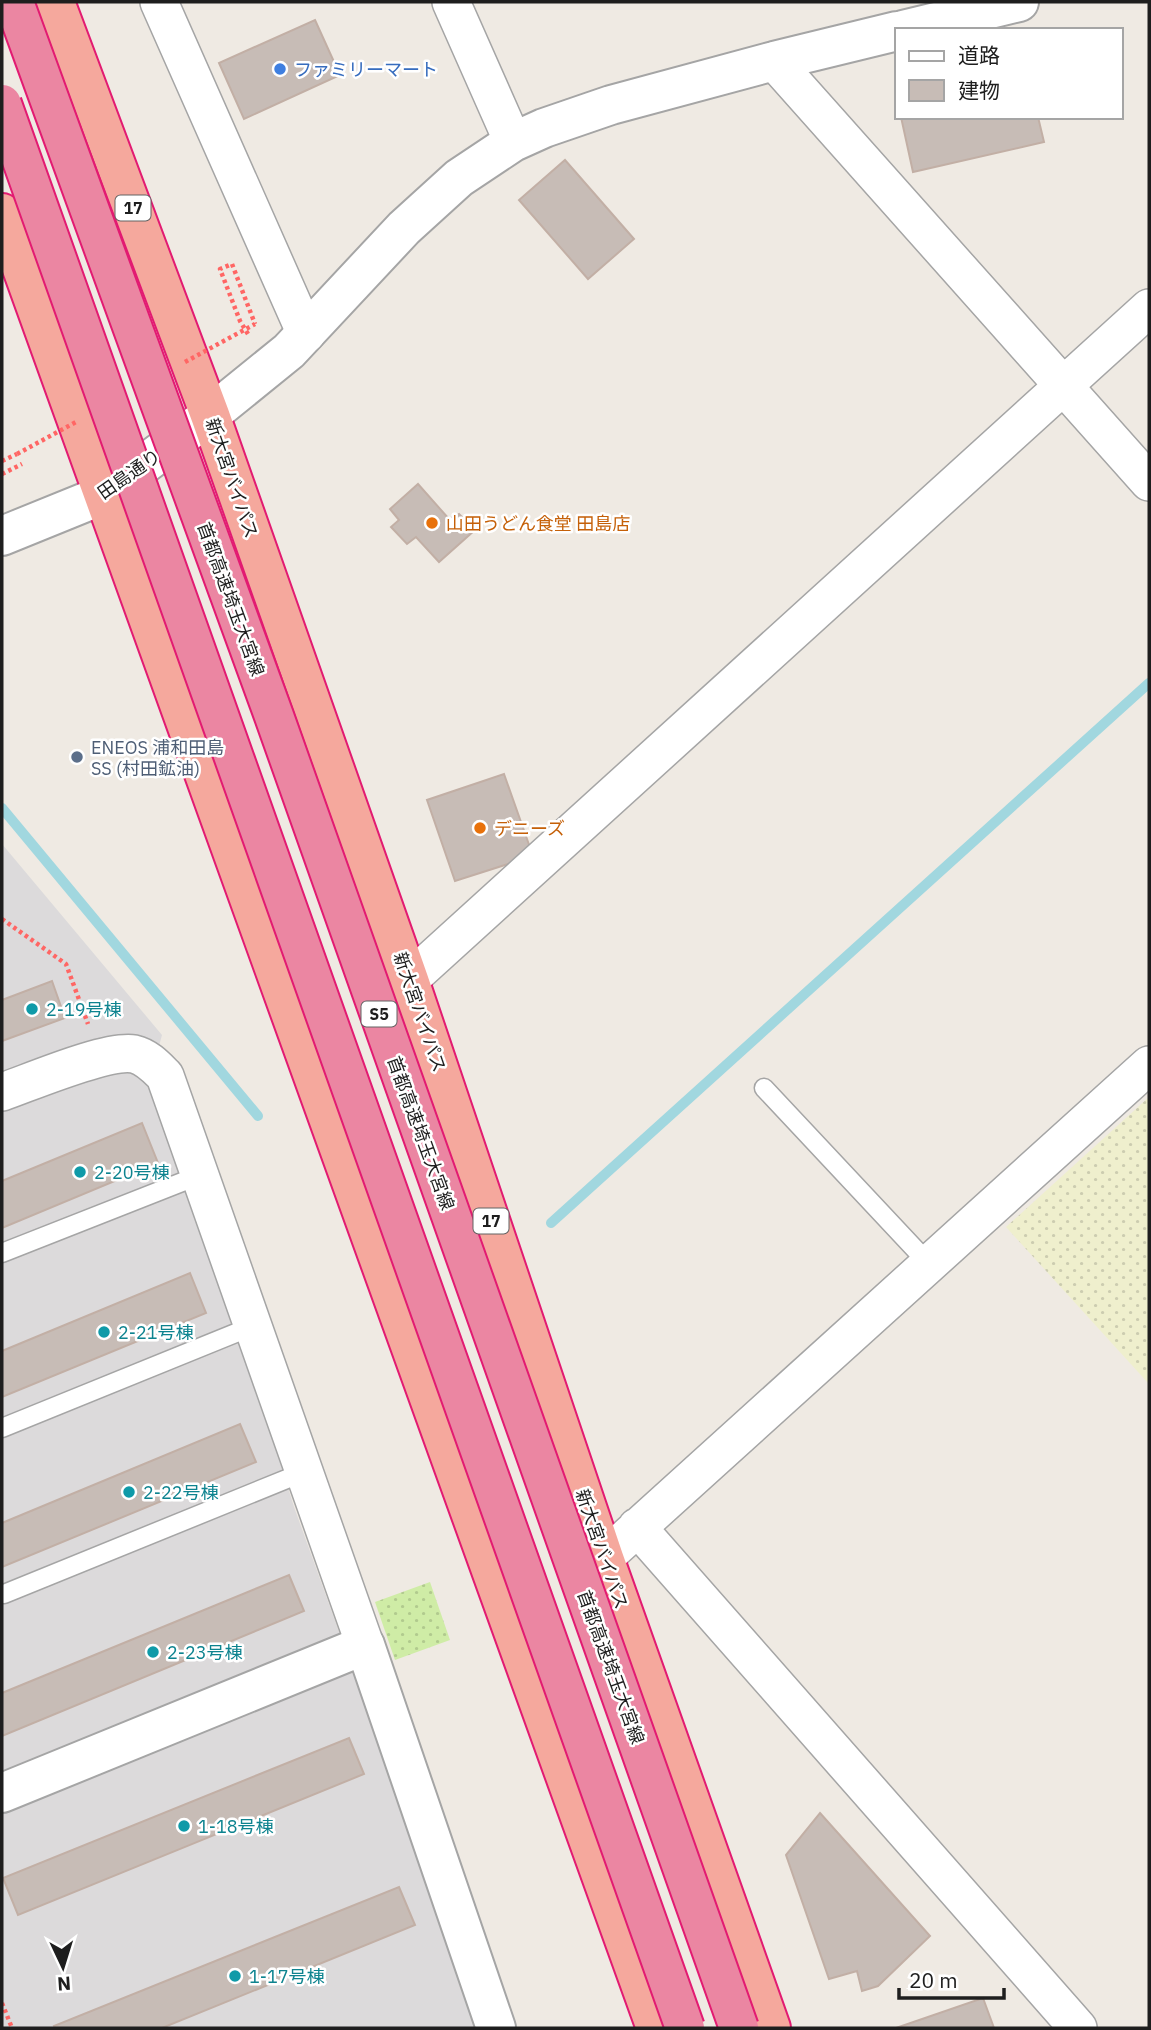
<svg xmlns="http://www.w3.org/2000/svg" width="1151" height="2030" viewBox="0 0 1151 2030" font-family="'IBM Plex Sans','Noto Sans JP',sans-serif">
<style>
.residential{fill:#dcdadb}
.farmland{fill:url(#farmland-dots)}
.grass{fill:url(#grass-dots)}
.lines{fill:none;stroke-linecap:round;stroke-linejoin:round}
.stream{stroke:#a1d7df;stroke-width:10}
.building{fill:#c7bcb6;stroke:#c2afa5;stroke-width:2}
.service-casing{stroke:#a5a5a5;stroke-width:21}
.minor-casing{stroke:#a5a5a5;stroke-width:40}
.tertiary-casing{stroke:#a5a5a5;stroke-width:42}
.trunk-casing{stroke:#e21b72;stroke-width:42}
.path{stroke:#ff6664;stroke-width:4.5;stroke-dasharray:3.5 3.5;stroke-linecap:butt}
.service{stroke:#fff;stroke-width:18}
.minor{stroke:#fff;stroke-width:37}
.tertiary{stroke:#fff;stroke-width:38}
.trunk{stroke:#f5a89d;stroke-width:38}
.motorway-bridge-casing{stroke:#e21b72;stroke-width:42;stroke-linecap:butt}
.path-bridge{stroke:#ff6664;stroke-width:4.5;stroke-dasharray:3.5 3.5;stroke-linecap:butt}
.motorway-bridge{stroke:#eb86a2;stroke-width:38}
.shop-dot{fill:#3f7fe0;stroke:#fff;stroke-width:2.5}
.food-dot{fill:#e8710a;stroke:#fff;stroke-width:2.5}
.service-dot{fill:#5c6f8a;stroke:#fff;stroke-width:2.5}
.culture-dot{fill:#0f9aa8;stroke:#fff;stroke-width:2.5}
.labels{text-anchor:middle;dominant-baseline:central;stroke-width:5;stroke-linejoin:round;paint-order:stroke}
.shield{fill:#fff;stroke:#626262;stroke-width:2}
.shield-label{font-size:16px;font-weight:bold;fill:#1e1e1e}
.shop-label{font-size:18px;fill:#366cbe;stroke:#fff;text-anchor:start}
.street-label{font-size:18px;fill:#1e1e1e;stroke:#fff}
.food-label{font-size:18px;fill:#c56008;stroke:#fff;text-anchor:start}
.service-label{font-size:18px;fill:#4e5e75;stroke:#fff;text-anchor:start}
.culture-label{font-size:18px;fill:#0d838f;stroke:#fff;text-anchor:start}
</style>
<defs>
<pattern id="farmland-dots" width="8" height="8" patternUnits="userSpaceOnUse" patternTransform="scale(1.75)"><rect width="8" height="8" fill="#efefcd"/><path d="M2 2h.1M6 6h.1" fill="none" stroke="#ccccb0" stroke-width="1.8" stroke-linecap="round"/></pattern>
<pattern id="grass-dots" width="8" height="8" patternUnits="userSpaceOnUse" patternTransform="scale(1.75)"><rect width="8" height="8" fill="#cfeca6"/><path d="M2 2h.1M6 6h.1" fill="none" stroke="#b1ca8e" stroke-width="1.8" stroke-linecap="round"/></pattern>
</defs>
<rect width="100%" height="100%" fill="#efeae3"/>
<path class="residential" d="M 2,844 L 162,1035 L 150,1079 L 246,1353 L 294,1507 L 363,1698 L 478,2028 L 2,2028 Z"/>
<path class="farmland" d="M 1149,1097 L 1149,1384 L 1006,1227 Z"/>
<path class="grass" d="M 430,1582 L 450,1640 L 395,1660 L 375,1602 Z"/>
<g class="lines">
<path class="stream" d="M 2,808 L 258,1116
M 551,1223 L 1149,683"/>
</g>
<path class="building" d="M 315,20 L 340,75 L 244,119 L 219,63 Z
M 901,117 L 1038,117 L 1044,142 L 913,172 Z
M 565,160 L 634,239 L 588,279 L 519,200 Z
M 418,484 L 449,519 L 459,514 L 475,530 L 439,562 L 416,537 L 407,544 L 391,527 L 399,520 L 390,509 Z
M 504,774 L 533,856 L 455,881 L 427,800 Z
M 52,981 L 65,1018 L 2,1041 L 2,1000 Z
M 142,1123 L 158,1163 L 2,1228 L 2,1181 Z
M 190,1273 L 206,1313 L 2,1397 L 2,1351 Z
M 240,1424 L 256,1462 L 2,1567 L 2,1523 Z
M 289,1575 L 304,1611 L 2,1736 L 2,1693 Z
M 349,1738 L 364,1774 L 18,1915 L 3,1878 Z
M 820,1813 L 930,1936 L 878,1986 L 862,1991 L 857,1971 L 829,1979 L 786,1855 Z
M 399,1887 L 415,1925 L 162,2028 L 55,2028 L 54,2026 Z
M 983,1998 L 994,2028 L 896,2028 Z"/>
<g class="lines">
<defs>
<path id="service" d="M 764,1088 L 929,1264
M 2,1253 L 200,1175
M 2,1428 L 253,1326
M 4,1594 L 304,1472"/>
<path id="minor" d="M 159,2 L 306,334
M 451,2 L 513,142
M 774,61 L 1149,482
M 409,980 L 1149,308
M 2,1092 C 31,1082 107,1049 134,1054 C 147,1057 156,1067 165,1076 L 365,1645
M 637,1527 L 1078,2028
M 604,1558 L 1149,1065"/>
<path id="tertiary" d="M 903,30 L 1019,2
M 2,536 L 103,495 L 210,415 L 289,351 L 404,228 L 459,178 L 513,142 L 544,128 L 611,105 L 774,61 L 897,31
M 2,1793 L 365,1645 L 496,2028"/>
<path id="trunk" d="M 55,2 L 210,415 L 409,980 L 604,1558 L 771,2028
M 2,213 L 656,2028"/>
</defs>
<use href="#service" class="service-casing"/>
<use href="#minor" class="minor-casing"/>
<use href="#tertiary" class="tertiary-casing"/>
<use href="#trunk" class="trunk-casing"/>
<path class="path" d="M 248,334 L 240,321 L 220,269 L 232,264 L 255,324
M 2,461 L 17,454
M 2,474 L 22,464
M 2,919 L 66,964 L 88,1024
M 2,2003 L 12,2028"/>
<use href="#service" class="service"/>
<use href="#minor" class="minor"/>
<use href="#tertiary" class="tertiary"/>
<use href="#trunk" class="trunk"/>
<defs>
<path id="motorway-bridge" d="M 14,2 L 274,716 L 739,2028
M 2,104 L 685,2028"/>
</defs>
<use href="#motorway-bridge" class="motorway-bridge-casing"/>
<path class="path-bridge" d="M 185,362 L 255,324
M 17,454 L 76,422"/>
<use href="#motorway-bridge" class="motorway-bridge"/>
</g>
<circle class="shop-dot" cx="280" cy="69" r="7"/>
<g class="food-dot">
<circle cx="432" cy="523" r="7"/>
<circle cx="480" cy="828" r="7"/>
</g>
<circle class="service-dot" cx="77" cy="757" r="7"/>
<g class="culture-dot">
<circle cx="32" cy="1009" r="7"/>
<circle cx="80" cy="1172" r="7"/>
<circle cx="104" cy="1332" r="7"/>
<circle cx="129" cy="1492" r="7"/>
<circle cx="153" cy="1652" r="7"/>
<circle cx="184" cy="1826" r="7"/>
<circle cx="235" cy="1976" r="7"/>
</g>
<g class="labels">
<g class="shield">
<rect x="115.5" y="195.5" width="35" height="25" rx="5"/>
<rect x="361.5" y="1001.5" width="35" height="25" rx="5"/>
<rect x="473.5" y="1208.5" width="35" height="25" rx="5"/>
</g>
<g class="shield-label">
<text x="133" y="208">17</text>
<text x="379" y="1014">S5</text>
<text x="491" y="1221">17</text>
</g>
<g class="shop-label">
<text x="294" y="69">ファミリーマート</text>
</g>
<g class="street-label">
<text transform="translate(129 474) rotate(-35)">田島通り</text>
<text transform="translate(232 478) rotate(71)">新大宮バイパス</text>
<text transform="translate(231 599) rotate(70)">首都高速埼玉大宮線</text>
<text transform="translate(420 1012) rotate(71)">新大宮バイパス</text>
<text transform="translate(421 1133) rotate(70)">首都高速埼玉大宮線</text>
<text transform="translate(602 1549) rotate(71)">新大宮バイパス</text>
<text transform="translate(611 1667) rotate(70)">首都高速埼玉大宮線</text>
</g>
<g class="food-label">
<text x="446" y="523">山田うどん食堂 田島店</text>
<text x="494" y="828">デニーズ</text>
</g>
<g class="service-label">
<text x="91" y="747">ENEOS 浦和田島<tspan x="91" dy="21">SS (村田鉱油)</tspan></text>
</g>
<g class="culture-label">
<text x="46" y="1009">2-19号棟</text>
<text x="94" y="1172">2-20号棟</text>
<text x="118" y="1332">2-21号棟</text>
<text x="143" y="1492">2-22号棟</text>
<text x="167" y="1652">2-23号棟</text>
<text x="198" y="1826">1-18号棟</text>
<text x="249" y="1976">1-17号棟</text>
</g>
</g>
<rect width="1151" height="2030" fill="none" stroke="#1e1e1e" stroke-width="7"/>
<rect x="895" y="28" width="228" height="91" fill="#ffffff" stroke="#a5a5a5" stroke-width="2"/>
<rect x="909" y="51" width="35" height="10" fill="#ffffff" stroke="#a5a5a5" stroke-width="2"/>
<text x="958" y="63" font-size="21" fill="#1e1e1e">道路</text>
<rect x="909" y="80" width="35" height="21" fill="#c7bcb6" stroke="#a5a5a5" stroke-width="2"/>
<text x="958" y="98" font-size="21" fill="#1e1e1e">建物</text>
<g transform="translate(63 1967) rotate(176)" stroke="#ffffff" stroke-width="5" paint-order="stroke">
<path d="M0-5L12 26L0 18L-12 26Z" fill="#1e1e1e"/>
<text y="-10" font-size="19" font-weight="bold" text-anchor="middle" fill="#1e1e1e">N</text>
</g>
<path d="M899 1988v10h105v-10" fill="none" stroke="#1e1e1e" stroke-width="3.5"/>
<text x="909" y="1988" font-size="21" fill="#1e1e1e" stroke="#ffffff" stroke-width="5" paint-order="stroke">20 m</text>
</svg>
